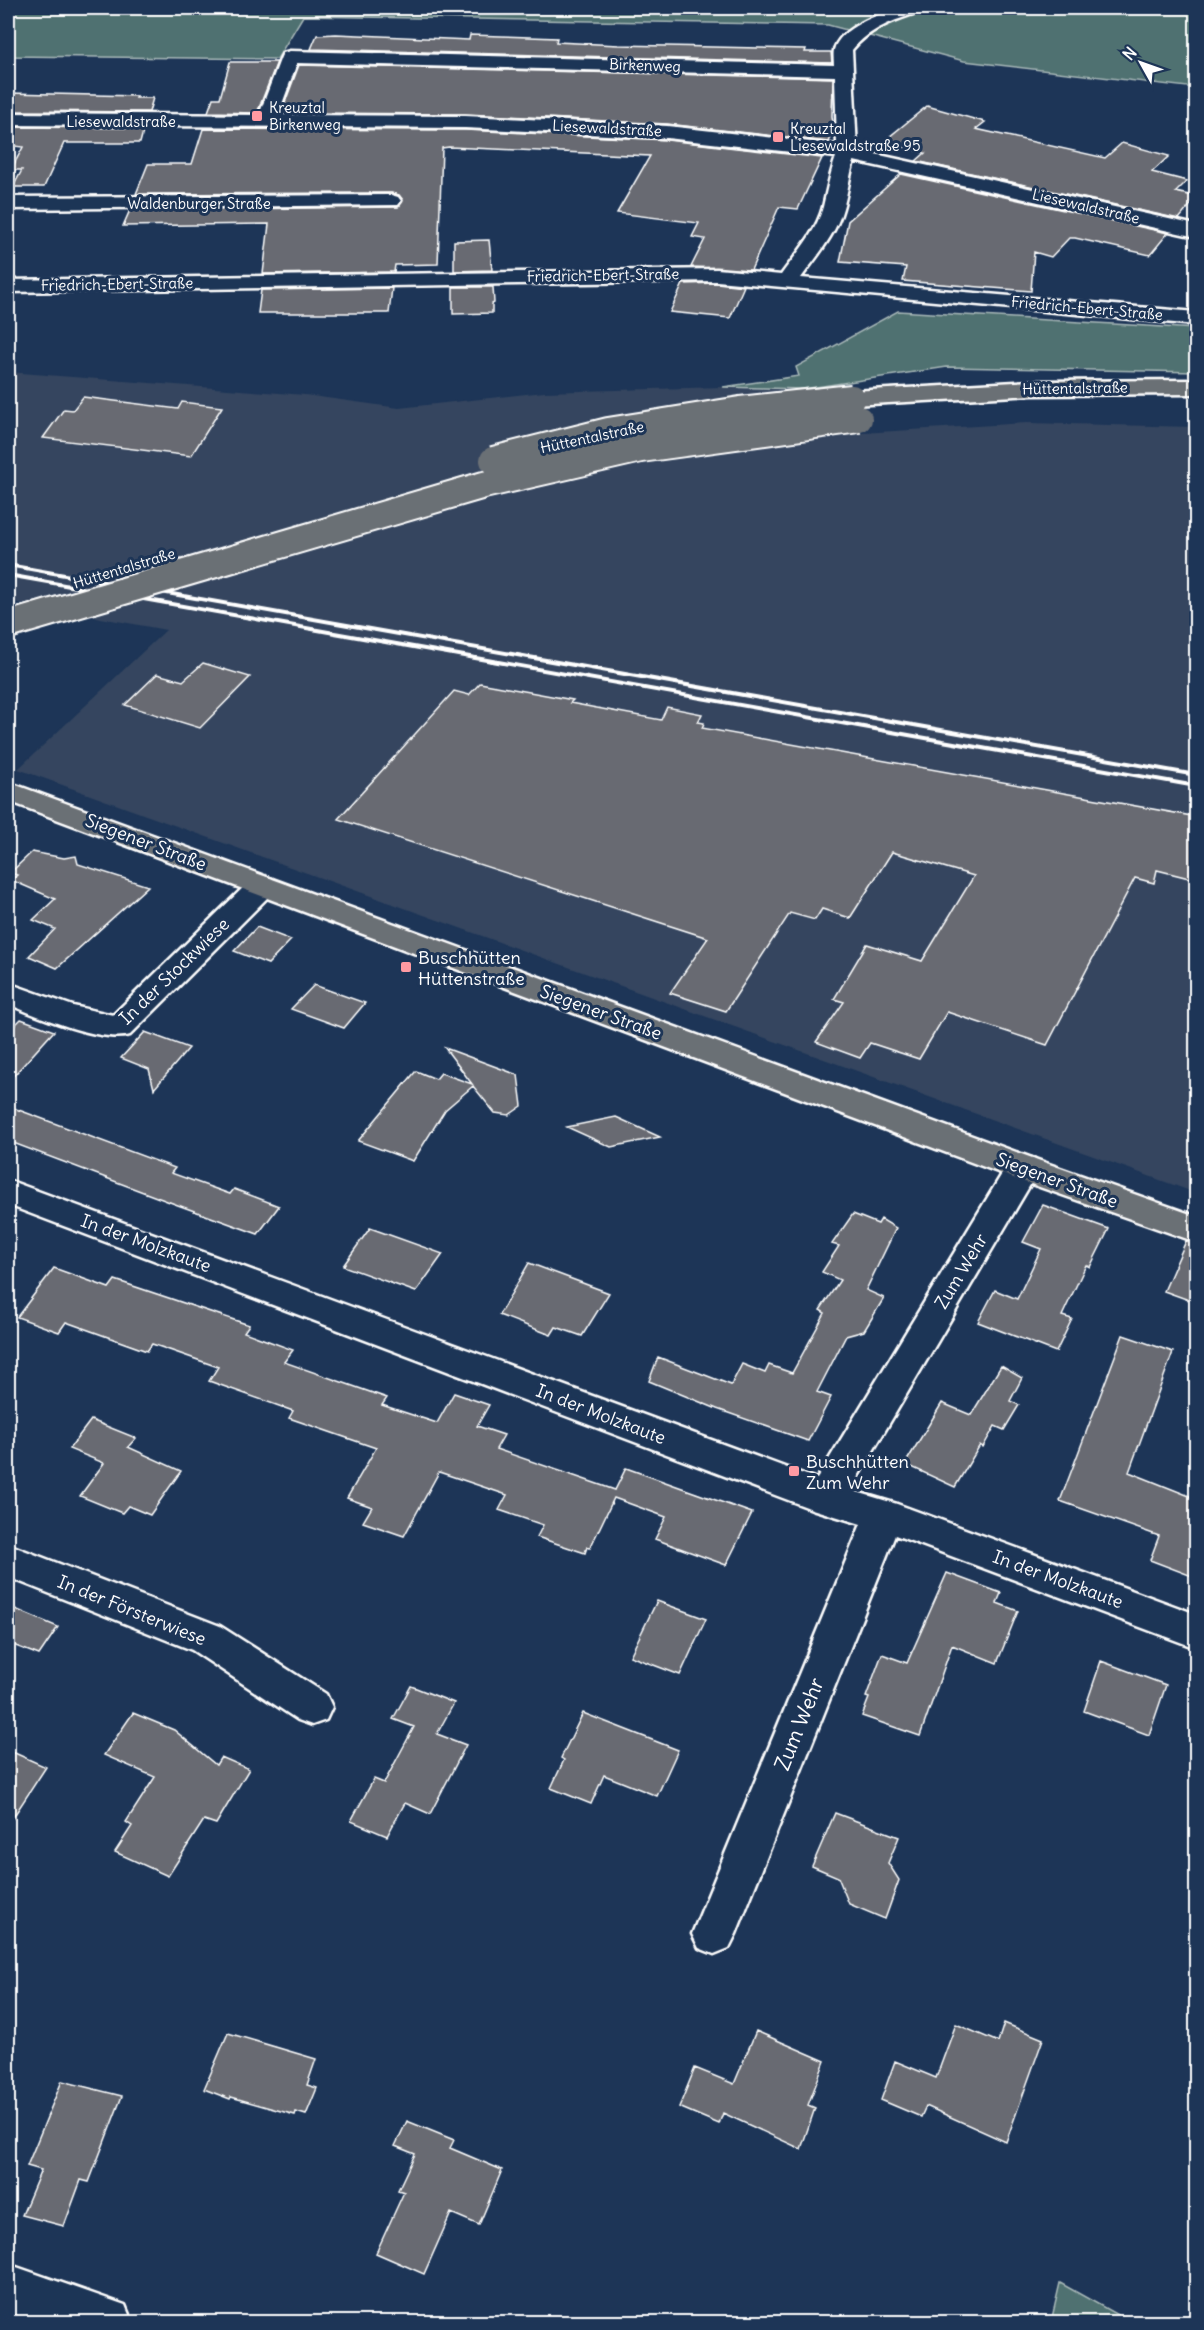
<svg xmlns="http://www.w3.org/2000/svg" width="1204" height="2330" viewBox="0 0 1204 2330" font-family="Delius,sans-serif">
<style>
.built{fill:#34455f}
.green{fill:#507171;stroke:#a8b8b8;stroke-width:1.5}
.building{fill:#686b72;stroke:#fff;stroke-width:1.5}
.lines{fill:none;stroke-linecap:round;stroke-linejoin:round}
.minor-casing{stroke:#fff;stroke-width:5}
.major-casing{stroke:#fff;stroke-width:5}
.highway-casing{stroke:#fff;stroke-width:5}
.minor{fill:#1d3557;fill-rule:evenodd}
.major{fill:#6b6f75;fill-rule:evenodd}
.highway{fill:#6b6f75;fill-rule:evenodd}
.rail{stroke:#fff;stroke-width:4}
.highway-bridge-casing{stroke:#fff;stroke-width:30;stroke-linecap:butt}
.highway-bridge{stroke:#6b6f75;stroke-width:26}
.poi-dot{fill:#ff9aa2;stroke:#1d3557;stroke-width:2}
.labels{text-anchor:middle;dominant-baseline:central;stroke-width:6;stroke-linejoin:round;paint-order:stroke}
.far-street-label{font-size:15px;fill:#fff;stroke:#1d3557}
.far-poi-label{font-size:15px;fill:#fff;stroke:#1d3557;text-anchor:start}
.street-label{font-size:18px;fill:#fff;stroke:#1d3557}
.poi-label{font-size:18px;fill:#fff;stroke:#1d3557;text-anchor:start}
.near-street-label{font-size:21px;fill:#fff;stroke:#1d3557}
</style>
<rect width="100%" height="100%" fill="#1d3557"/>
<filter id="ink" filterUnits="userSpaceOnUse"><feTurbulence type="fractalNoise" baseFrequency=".0167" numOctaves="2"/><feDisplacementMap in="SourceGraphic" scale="12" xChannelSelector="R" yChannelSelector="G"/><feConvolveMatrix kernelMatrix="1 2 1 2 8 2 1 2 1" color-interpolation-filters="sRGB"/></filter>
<g filter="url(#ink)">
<path class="built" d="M 8,372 L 305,395 L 399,408 L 544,392 L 723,387 L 803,389 L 829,435 L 1027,423 L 1196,427 L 1196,1193 L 18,769 L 166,630 L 8,601 Z"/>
<path class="green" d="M 8,8 L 1196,8 L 1196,88 L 964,61 L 828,25 L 303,16 L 277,59 L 8,56 Z
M 898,311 L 1196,329 L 1196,372 L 947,367 L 803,389 L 723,387 L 799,376 L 796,367 Z
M 1060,2283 L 1130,2322 L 1051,2322 Z"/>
<path class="building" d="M 336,34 L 469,40 L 470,35 L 557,38 L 556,42 L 619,45 L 806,49 L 805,52 L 831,52 L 832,63 L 311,49 L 317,35 Z
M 230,62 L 277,62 L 257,113 L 208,112 L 213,98 L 220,98 Z
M 299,65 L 833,78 L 832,116 L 834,130 L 829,142 L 667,124 L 465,114 L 281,113 Z
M 8,93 L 137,96 L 136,98 L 153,98 L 149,112 L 8,111 Z
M 927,106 L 985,122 L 976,129 L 1105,158 L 1122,143 L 1169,156 L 1152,172 L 1187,181 L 1176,192 L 1197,197 L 1179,219 L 916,161 L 925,153 L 883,142 Z
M 8,127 L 144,128 L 140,143 L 64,143 L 44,187 L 13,187 L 22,170 L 11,170 L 23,147 L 8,145 Z
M 203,129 L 465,130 L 667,140 L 822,158 L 798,209 L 779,207 L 751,270 L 691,267 L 705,239 L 692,237 L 699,223 L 617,213 L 650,156 L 449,147 L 442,148 L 438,264 L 395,265 L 394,272 L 263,274 L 269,224 L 123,226 L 130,210 L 398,207 L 403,200 L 399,195 L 391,193 L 136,194 L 148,164 L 192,164 Z
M 901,174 L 1168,233 L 1150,255 L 1075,238 L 1069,238 L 1051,257 L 1034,252 L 1031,291 L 903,281 L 906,267 L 840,262 L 848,221 Z
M 489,240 L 492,270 L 454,271 L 454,241 Z
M 717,283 L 744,286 L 730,318 L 670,312 L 683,284 Z
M 453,287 L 493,287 L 494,303 L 492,304 L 492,313 L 453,314 Z
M 392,288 L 389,313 L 258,313 L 261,290 Z
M 83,397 L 178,409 L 182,402 L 222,407 L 191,456 L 43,438 L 64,409 L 73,410 Z
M 203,663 L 250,677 L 200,728 L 125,705 L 157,674 L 183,681 Z
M 480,683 L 573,700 L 570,703 L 661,720 L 667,707 L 702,714 L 698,722 L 704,723 L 702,728 L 1197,817 L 1197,880 L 1157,870 L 1154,883 L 1135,878 L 1047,1045 L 947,1012 L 919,1059 L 870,1043 L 860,1058 L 816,1042 L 844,1002 L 834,999 L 867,944 L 922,961 L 974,876 L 892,852 L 850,918 L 822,909 L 815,920 L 790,913 L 726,1011 L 670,993 L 708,938 L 338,819 L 454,691 L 469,695 Z
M 32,852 L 64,858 L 76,856 L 78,864 L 148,886 L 57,968 L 29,956 L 55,929 L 33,920 L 55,899 L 11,880 L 17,875 L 10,873 Z
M 257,927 L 291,940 L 268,964 L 234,951 Z
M 314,985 L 328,990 L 365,1003 L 344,1028 L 291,1009 Z
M 21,1019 L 54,1031 L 8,1082 L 8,1032 Z
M 145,1032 L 189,1048 L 154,1089 L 149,1069 L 121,1058 Z
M 445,1048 L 518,1075 L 522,1106 L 509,1115 L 495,1113 L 473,1086 L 445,1110 L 413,1161 L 358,1141 L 416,1071 L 436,1079 L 441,1073 L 472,1084 Z
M 8,1106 L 175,1168 L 171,1173 L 230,1194 L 234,1189 L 279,1206 L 258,1234 L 175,1204 L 8,1141 Z
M 616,1117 L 660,1137 L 611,1147 L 567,1127 Z
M 1043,1205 L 1109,1229 L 1090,1267 L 1086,1265 L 1062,1316 L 1072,1319 L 1056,1352 L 978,1322 L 995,1290 L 1017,1299 L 1041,1249 L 1023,1242 Z
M 853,1214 L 878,1224 L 881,1219 L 896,1228 L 866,1290 L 884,1298 L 864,1331 L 846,1336 L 817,1392 L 831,1397 L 808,1441 L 717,1409 L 649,1381 L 658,1357 L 731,1385 L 742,1364 L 765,1373 L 769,1365 L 792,1373 L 825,1313 L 820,1310 L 840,1280 L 822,1272 L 839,1246 L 832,1244 Z
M 370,1228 L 443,1254 L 416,1292 L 343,1266 Z
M 1186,1241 L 1197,1244 L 1197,1303 L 1164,1291 Z
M 529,1263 L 609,1293 L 582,1336 L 556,1327 L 551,1335 L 499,1315 Z
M 54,1268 L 109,1288 L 115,1280 L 249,1325 L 244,1332 L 293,1350 L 284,1362 L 387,1398 L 382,1405 L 437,1423 L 454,1393 L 489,1405 L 477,1426 L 504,1435 L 496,1449 L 615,1490 L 626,1468 L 752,1513 L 726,1565 L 655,1539 L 666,1517 L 614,1498 L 590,1548 L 587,1547 L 585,1553 L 537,1537 L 543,1525 L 499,1510 L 507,1495 L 439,1472 L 404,1536 L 363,1522 L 372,1507 L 347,1498 L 376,1448 L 289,1418 L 293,1411 L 209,1381 L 218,1367 L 152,1344 L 147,1351 L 66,1322 L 59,1332 L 17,1317 Z
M 1123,1335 L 1173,1352 L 1129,1472 L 1197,1499 L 1197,1578 L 1150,1560 L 1159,1536 L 1060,1501 Z
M 1001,1366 L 1022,1378 L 1010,1401 L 1019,1405 L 1004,1430 L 995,1426 L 983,1447 L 980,1445 L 955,1487 L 905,1464 L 942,1403 L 971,1415 Z
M 91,1420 L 136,1438 L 128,1447 L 181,1471 L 150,1515 L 128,1506 L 122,1513 L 80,1496 L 104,1463 L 69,1449 Z
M 947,1573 L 1001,1593 L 997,1603 L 1018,1611 L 997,1663 L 952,1645 L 920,1736 L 862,1716 L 869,1698 L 866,1697 L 882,1654 L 907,1663 Z
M 657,1601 L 706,1619 L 680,1675 L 630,1656 Z
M 8,1606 L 58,1627 L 39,1655 L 8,1643 Z
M 1101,1661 L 1166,1685 L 1149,1735 L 1084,1711 Z
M 411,1686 L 454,1703 L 437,1734 L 466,1745 L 430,1814 L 405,1803 L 387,1836 L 351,1821 L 374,1779 L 384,1783 L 414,1727 L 393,1719 Z
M 133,1713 L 174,1730 L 216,1765 L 221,1757 L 249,1769 L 216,1824 L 204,1820 L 168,1876 L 115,1852 L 132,1826 L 126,1822 L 155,1777 L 104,1755 Z
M 583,1713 L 678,1750 L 657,1796 L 604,1775 L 591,1804 L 551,1788 L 564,1760 L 561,1758 Z
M 8,1750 L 46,1767 L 8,1825 Z
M 835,1813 L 899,1837 L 888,1863 L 899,1880 L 885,1919 L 849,1904 L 838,1877 L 812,1866 Z
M 1004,2023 L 1043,2039 L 1006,2142 L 926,2106 L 921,2117 L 881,2100 L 895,2061 L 936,2078 L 956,2024 L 998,2042 Z
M 756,2031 L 825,2061 L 808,2105 L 815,2108 L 801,2149 L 723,2113 L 719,2124 L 679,2107 L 695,2068 L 734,2084 Z
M 228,2033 L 316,2059 L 307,2085 L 317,2088 L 306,2115 L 296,2112 L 295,2115 L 231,2097 L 230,2099 L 204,2089 Z
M 62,2081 L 122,2096 L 89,2182 L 81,2180 L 64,2226 L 22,2215 L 41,2170 L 27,2166 Z
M 407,2121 L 454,2140 L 450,2148 L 502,2170 L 479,2225 L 451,2213 L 424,2274 L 376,2253 L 404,2192 L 398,2190 L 415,2154 L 395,2146 Z"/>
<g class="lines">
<defs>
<path id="minor" d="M 898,8 L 922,8 L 919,12 C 893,21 870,28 852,50 L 857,150 L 1196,225 L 1196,237 L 854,161 C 849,177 848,192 843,208 C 836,234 817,256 801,278 L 1196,312 L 1196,325 L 717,281 L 8,292 L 8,280 L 717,269 L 781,275 C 796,254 816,233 823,207 C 827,190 830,174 836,157 L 667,138 L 465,128 L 8,125 L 8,113 L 259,115 L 281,57 L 283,53 L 290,51 L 834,65 C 834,61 833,54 834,50 C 840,27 878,15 898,8 ZM 297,63 L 835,76 L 837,145 L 667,126 L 465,116 L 278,115 Z
M 391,195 L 398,197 L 401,201 L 398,205 L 8,209 L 8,197 Z
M 262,876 L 272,879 L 277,886 L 272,893 L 130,1035 C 101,1043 37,1016 8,1004 L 8,983 L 73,1006 L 113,1015 L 252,879 Z
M 1023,1156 L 1035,1159 L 1040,1168 L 850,1490 L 897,1504 L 1196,1614 L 1196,1648 L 895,1535 L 736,1934 L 729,1948 L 714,1954 L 699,1948 L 692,1934 L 861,1524 L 812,1509 L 8,1205 L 8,1180 L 817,1479 L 1011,1159 Z
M 8,1544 L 220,1626 L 326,1694 L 332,1707 L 326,1720 L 312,1725 L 298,1720 L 192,1650 L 8,1577 Z
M 8,2264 L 125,2305 L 132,2322 L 39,2322 L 8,2312 Z"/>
<path id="major" d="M 8,782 L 1035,1159 L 1196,1216 L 1196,1242 L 1011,1177 L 8,801 Z"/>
<path id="highway" d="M 1196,380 L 1196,394 L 1032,395 L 852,405 L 844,403 L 840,398 L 844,393 L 852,391 L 1032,381 Z"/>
</defs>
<use href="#minor" class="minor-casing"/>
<use href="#major" class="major-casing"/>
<use href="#highway" class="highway-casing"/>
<use href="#minor" class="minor"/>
<use href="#major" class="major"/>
<use href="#highway" class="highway"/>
<path class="rail" d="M 8,565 L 1196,775
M 8,575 L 1196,786"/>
<defs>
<path id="highway-bridge" d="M 493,460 L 608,431 L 740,410 L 852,398
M 8,625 L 484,485 L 641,449 L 859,419"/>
</defs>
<use href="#highway-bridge" class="highway-bridge-casing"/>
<use href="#highway-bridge" class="highway-bridge"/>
</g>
</g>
<g class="poi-dot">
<rect x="251" y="110" width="12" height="12" rx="3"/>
<rect x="772" y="131" width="12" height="12" rx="3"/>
<rect x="400" y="961" width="12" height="12" rx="3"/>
<rect x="788" y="1465" width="12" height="12" rx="3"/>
</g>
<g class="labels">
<g class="far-street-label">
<text transform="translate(645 65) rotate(2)">Birkenweg</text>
<text x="121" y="121">Liesewaldstraße</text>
<text transform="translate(607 128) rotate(3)">Liesewaldstraße</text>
<text x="199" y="203">Waldenburger Straße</text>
<text transform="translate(1086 206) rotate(13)">Liesewaldstraße</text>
<text transform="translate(603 275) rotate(-1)">Friedrich-Ebert-Straße</text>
<text transform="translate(117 284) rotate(-1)">Friedrich-Ebert-Straße</text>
<text transform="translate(1087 308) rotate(5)">Friedrich-Ebert-Straße</text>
<text transform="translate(1075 388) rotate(-1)">Hüttentalstraße</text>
<text transform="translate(592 437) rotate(-12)">Hüttentalstraße</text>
<text transform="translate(124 568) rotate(-17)">Hüttentalstraße</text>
</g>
<g class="far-poi-label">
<text x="269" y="107">Kreuztal<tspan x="269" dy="17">Birkenweg</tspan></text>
<text x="790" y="128">Kreuztal<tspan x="790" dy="17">Liesewaldstraße 95</tspan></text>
</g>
<g class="street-label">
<text transform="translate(146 842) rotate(21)">Siegener Straße</text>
<text transform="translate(174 971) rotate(-44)">In der Stockwiese</text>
<text transform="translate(601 1012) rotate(20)">Siegener Straße</text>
<text transform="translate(1057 1180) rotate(20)">Siegener Straße</text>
<text transform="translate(146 1243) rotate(20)">In der Molzkaute</text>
<text transform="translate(961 1271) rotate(-59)">Zum Wehr</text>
<text transform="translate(601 1414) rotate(21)">In der Molzkaute</text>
<text transform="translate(1058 1579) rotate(20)">In der Molzkaute</text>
<text transform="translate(132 1610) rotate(22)">In der Försterwiese</text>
</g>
<g class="poi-label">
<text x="418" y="957">Buschhütten<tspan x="418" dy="21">Hüttenstraße</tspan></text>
<text x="806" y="1461">Buschhütten<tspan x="806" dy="21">Zum Wehr</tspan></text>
</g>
<g class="near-street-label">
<text transform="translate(799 1724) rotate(-68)">Zum Wehr</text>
</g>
</g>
<rect width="1204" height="2330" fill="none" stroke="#1d3557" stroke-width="30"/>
<rect x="15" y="15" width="1174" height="2300" fill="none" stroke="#fff" stroke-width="2" filter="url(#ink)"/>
<g transform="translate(1141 63) rotate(310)" stroke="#1d3557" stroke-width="4.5" paint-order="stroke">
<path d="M0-4.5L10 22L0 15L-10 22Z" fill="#ffffff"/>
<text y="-9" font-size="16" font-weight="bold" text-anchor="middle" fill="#ffffff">N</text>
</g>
</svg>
